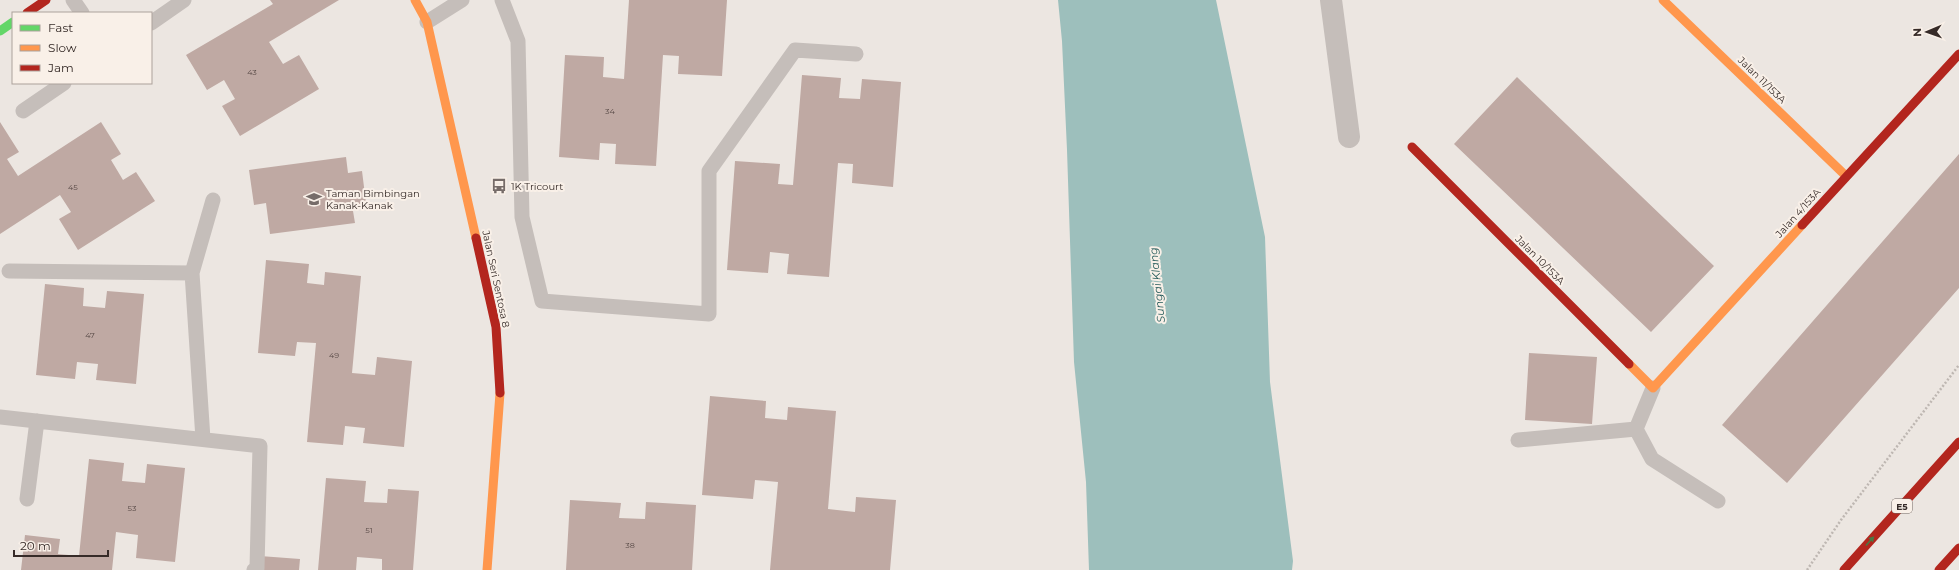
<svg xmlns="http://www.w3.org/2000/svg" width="1959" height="570" viewBox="0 0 1959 570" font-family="Montserrat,sans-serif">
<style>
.water{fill:#9dbfbc}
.building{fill:#bfa9a3}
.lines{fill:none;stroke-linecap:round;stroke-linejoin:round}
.path{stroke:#beb7b2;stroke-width:2.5;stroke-dasharray:2 2;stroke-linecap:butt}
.lane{stroke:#c5beba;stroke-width:15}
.street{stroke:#c5beba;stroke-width:22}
.fast{stroke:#63d668;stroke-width:9}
.slow{stroke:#ff974d;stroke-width:9}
.jam{stroke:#b3261e;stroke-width:9}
.oneway{fill:#4a7845}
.labels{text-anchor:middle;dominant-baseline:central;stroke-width:4;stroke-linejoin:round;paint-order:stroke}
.number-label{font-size:8px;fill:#584a47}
.shield{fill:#f9f0e8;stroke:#706662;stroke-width:1}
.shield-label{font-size:9px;font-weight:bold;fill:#362b28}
.street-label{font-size:10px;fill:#362b28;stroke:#f9f0e8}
.poi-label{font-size:10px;fill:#362b28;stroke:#f9f0e8;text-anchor:start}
.water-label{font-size:11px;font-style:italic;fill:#1e5656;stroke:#f9f0e8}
</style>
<rect width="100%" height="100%" fill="#ece6e1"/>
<path class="water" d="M 1058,0 L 1216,0 L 1265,237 L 1270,382 L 1293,561 L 1292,570 L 1089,570 L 1086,482 L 1074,362 L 1067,150 L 1062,41 Z"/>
<path class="building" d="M 270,0 L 339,0 L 269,42 L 283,64 L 299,55 L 319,89 L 240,136 L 222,106 L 235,99 L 224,80 L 207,90 L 186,55 L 273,4 Z
M 629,0 L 727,0 L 722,76 L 678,74 L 679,56 L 663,55 L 656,166 L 615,164 L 616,144 L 600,143 L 599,160 L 559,157 L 565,55 L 604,57 L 603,77 L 624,79 Z
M 802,75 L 841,78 L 839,98 L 860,99 L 862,79 L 901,82 L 893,187 L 852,183 L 853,164 L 838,163 L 829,277 L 787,274 L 789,254 L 770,252 L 768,273 L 727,270 L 735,161 L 780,164 L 778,184 L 793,185 Z
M 1517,77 L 1714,266 L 1651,332 L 1454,144 Z
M 0,122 L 19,152 L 7,159 L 18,176 L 101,122 L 121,154 L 111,160 L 123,180 L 136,172 L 155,201 L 78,250 L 59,219 L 71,212 L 60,195 L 0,234 Z
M 1959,154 L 1959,288 L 1787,483 L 1722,425 Z
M 346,157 L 348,173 L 362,171 L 366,203 L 352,205 L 355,223 L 270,234 L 266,203 L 254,205 L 249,170 Z
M 266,260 L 309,264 L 307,283 L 324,285 L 325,272 L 361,276 L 352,373 L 375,375 L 377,357 L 412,361 L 404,447 L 363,443 L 365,428 L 345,426 L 343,445 L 307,442 L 316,343 L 297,342 L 295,356 L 258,353 Z
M 45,284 L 84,288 L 83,306 L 105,308 L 107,291 L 144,294 L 136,384 L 96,380 L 98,364 L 77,362 L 75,379 L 36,375 Z
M 1529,353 L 1597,357 L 1592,424 L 1525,420 Z
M 710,396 L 766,401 L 765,418 L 787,420 L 788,407 L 836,411 L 828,509 L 855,512 L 856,497 L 896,500 L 890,570 L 770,570 L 778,482 L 755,480 L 753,499 L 702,495 Z
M 89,459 L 124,463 L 122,481 L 145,483 L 147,464 L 185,468 L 175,562 L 136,558 L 138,535 L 116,532 L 112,570 L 21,570 L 25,535 L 60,539 L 58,554 L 79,556 Z
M 326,478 L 366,481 L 364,502 L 387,503 L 388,489 L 419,491 L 413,570 L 382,570 L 382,559 L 357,557 L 356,570 L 318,570 Z
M 570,500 L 621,503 L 619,518 L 645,519 L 646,502 L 696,505 L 692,570 L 566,570 Z
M 260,556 L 300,559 L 299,570 L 259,570 Z"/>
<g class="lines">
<path class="path" d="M 1807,570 L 1841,520 L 1959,365"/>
<path class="lane" d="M 73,0 L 82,13
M 502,0 L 518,41 L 522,217 L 542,301 L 709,314 L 709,171 L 795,50 L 856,54
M 427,22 L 462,0
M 151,23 L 184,0
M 23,111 L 64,83
M 9,271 L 192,273 L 203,439
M 192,273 L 213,200
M 0,417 L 260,446 L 257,568 L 254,570
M 1636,429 L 1652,459 L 1718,501
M 1518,440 L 1636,429 L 1653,388
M 27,499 L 37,421"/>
<path class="street" d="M 1331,0 L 1349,137"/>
<path class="fast" d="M 0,31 L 13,22"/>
<path class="slow" d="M 415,0 L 427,22 L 476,238
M 1663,0 L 1846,176
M 1629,364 L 1653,388 L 1802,225
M 487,570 L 500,393"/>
<path class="jam" d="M 27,13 L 46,0
M 1412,147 L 1629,364
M 1802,225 L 1959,54
M 476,238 L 496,327 L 500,393
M 1844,570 L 1959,442
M 1939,570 L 1959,548"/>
</g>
<defs><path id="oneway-solid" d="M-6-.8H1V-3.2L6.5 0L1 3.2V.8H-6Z"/></defs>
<use class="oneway" href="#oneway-solid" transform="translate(1870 541) rotate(-48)"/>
<defs>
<symbol id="bus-bare" viewBox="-9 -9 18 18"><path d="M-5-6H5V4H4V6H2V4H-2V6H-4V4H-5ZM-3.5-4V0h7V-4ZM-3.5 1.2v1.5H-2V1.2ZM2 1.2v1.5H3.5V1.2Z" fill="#766c69" stroke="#f9f0e8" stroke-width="2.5" paint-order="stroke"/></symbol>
<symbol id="school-bare" viewBox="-9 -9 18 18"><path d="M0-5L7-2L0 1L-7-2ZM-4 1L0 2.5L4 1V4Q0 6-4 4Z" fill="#766c69" stroke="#f9f0e8" stroke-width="2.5" paint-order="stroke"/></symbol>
</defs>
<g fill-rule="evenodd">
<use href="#bus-bare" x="488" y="175" width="22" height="22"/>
<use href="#school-bare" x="303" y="188" width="22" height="22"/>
</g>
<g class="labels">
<g class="number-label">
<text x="252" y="72">43</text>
<text x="610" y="111">34</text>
<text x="73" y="187">45</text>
<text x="90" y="335">47</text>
<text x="334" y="355">49</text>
<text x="132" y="508">53</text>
<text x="369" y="530">51</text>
<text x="630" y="545">38</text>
</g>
<rect class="shield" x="1892" y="499" width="20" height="14" rx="3"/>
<g class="shield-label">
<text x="1902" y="506">E5</text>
</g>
<g class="street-label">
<text transform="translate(1762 80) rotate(44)">Jalan 11/153A</text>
<text transform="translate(1798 213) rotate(-48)">Jalan 4/153A</text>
<text transform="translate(1540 260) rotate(45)">Jalan 10/153A</text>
<text transform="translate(496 279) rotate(78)">Jalan Seri Sentosa 8</text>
</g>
<g class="poi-label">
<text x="511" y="186">1K Tricourt</text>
<text x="326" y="193">Taman Bimbingan<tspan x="326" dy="12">Kanak-Kanak</tspan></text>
</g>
<g class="water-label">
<text transform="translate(1157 285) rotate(-96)">Sungai Klang</text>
</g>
</g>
<rect x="12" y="12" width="140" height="72" fill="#f9f0e8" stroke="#aba19b"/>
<rect x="20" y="25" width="20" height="6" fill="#63d668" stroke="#aba19b"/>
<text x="48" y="32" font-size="12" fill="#362b28">Fast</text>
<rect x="20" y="45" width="20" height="6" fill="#ff974d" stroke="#aba19b"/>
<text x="48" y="52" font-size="12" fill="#362b28">Slow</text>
<rect x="20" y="65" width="20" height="6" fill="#b3261e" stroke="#aba19b"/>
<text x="48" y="72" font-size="12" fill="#362b28">Jam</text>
<g transform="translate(1927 32) rotate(268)" stroke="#f9f0e8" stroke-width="3" paint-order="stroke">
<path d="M0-3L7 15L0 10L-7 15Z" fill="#362b28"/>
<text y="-6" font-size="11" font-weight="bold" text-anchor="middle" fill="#362b28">N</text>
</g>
<path d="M14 550v6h94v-6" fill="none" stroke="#362b28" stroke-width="2"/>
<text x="20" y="550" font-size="12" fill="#362b28" stroke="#f9f0e8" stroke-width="3" paint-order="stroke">20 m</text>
</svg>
